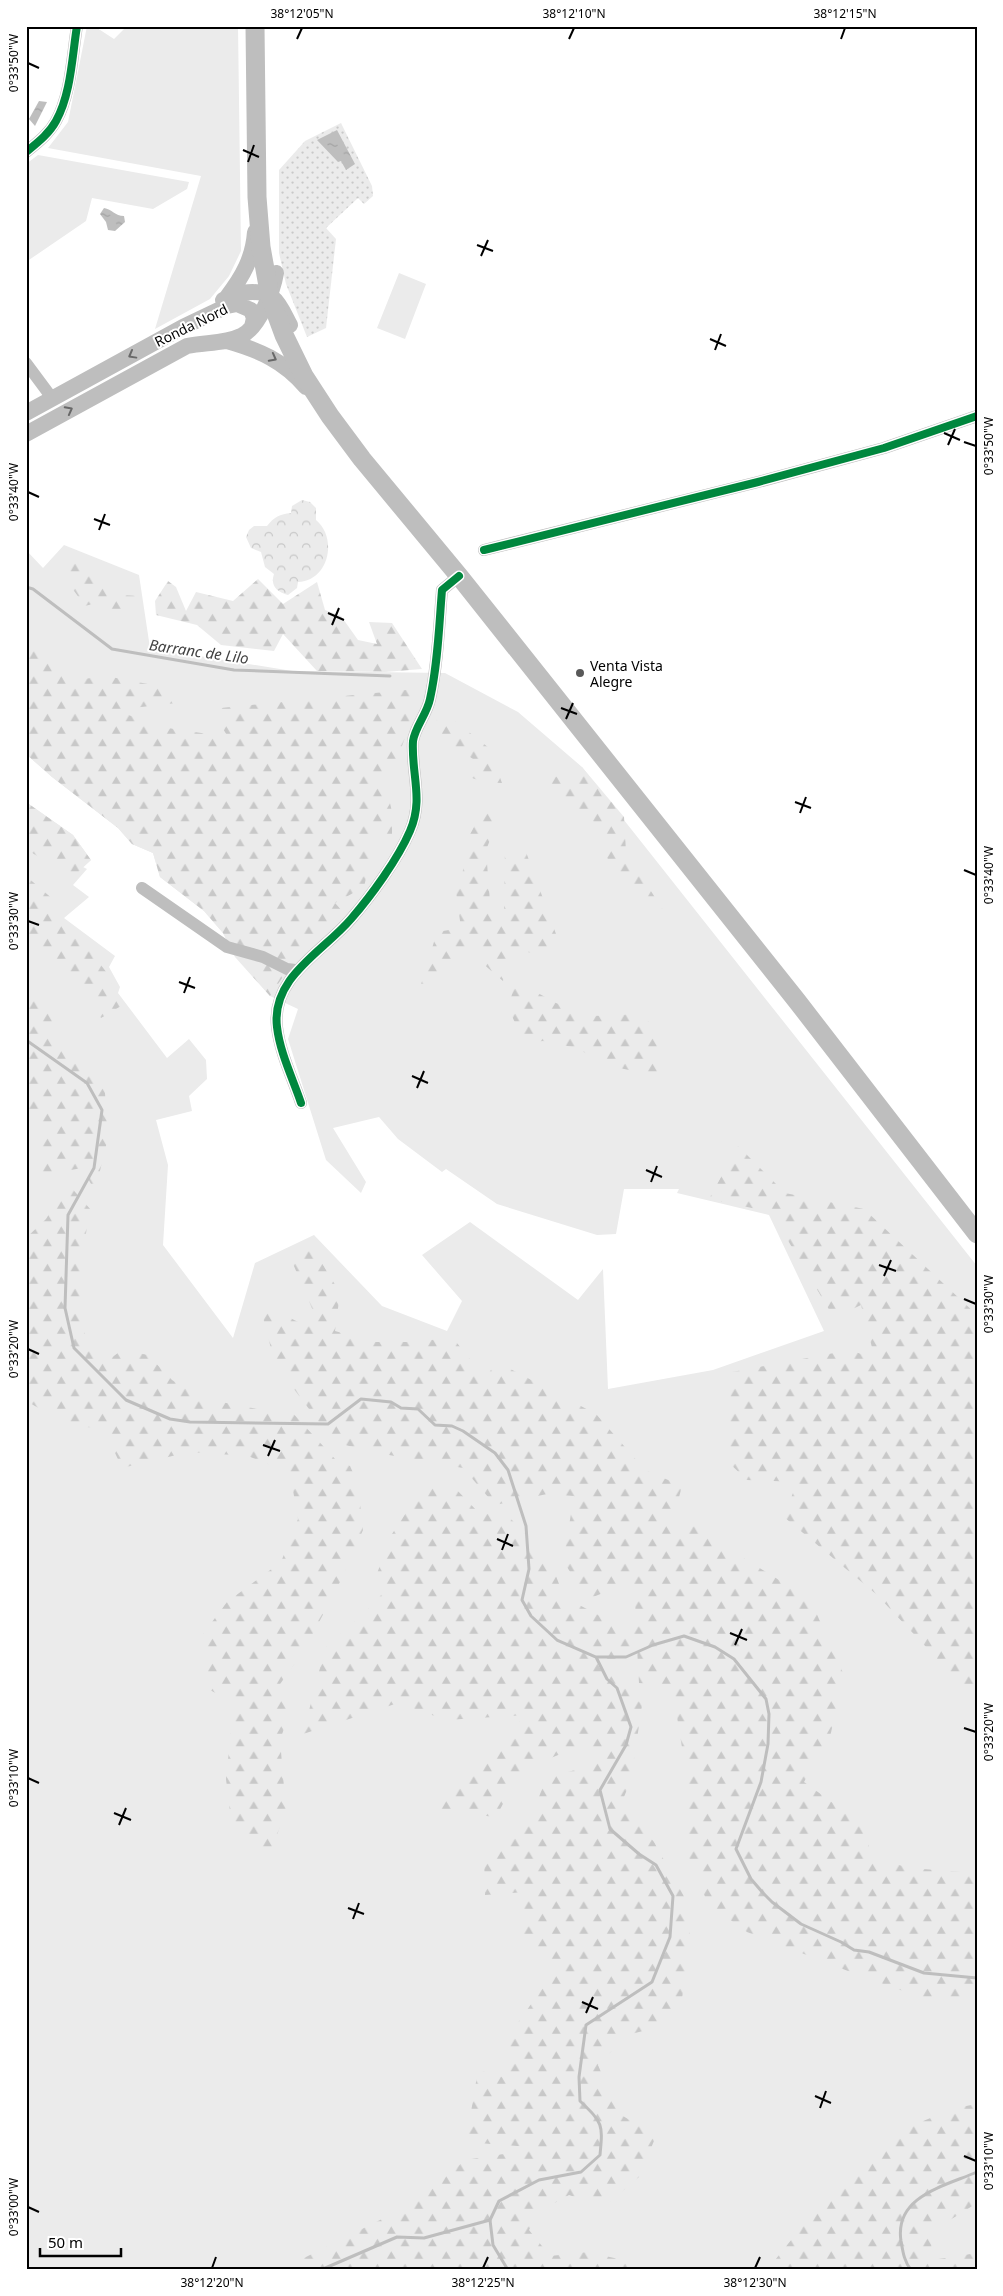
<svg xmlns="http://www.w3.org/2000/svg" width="1003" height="2296" viewBox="0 0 1003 2296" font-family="'Noto Sans',sans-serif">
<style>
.grass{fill:#ebebeb}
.forest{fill:url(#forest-firs)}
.park{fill:url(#park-crowns)}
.garden{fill:url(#garden-dots)}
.water{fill:url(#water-ripples)}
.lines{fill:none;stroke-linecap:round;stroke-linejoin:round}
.stream{stroke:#bebebe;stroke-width:3}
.minor{stroke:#bebebe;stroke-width:12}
.major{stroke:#bebebe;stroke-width:16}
.highway{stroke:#bebebe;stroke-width:19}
.cycleway-casing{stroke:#fff;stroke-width:11}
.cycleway{stroke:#00873e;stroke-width:8}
.oneway{stroke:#686868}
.ticks{fill:none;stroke:#000;stroke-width:2}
.poi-dot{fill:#595959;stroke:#fff;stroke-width:2}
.labels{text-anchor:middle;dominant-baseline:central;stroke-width:4;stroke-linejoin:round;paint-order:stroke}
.street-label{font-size:14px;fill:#000;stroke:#fff}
.poi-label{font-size:14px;fill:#000;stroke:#fff;text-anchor:start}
.water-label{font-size:15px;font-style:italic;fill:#434343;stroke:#fff}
.neatline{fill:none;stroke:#000;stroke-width:2}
.ticks-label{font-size:12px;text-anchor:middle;fill:#000}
</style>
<defs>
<pattern id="forest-firs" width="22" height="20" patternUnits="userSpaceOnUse" patternTransform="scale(1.25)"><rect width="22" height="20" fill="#ebebeb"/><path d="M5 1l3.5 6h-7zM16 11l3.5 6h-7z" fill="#c8c8c8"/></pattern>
<pattern id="park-crowns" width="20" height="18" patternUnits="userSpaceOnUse" patternTransform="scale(1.25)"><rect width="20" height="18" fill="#ebebeb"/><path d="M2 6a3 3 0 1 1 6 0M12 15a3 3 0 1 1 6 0" fill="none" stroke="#c8c8c8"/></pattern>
<pattern id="garden-dots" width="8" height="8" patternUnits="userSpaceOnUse" patternTransform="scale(1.25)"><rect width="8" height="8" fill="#ebebeb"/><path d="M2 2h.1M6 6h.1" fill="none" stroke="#c8c8c8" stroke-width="1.8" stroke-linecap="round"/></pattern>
<pattern id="water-ripples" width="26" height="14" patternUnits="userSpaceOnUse" patternTransform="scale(1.25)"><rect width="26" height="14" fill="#bebebe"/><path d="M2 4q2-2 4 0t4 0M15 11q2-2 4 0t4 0" fill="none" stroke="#a2a2a2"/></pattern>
</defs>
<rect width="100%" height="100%" fill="#fff"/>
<path class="grass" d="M 87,26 L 94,26 L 114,39 L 127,26 L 238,26 L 241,251 L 229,276 L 210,299 L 155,329 L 201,176 L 48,148 L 68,122 Z
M 38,155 L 189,182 L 187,189 L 153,209 L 92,198 L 86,221 L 26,262 L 26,164 Z
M 399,273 L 426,284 L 405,339 L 377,328 Z
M 64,545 L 139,575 L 150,648 L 292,671 L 445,673 L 518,712 L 582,767 L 977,1266 L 977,2270 L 26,2270 L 26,802 L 73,835 L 91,860 L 83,867 L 87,869 L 73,885 L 89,897 L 64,918 L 115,956 L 109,967 L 120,987 L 118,993 L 167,1058 L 189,1039 L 206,1060 L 207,1079 L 189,1096 L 192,1111 L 156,1120 L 168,1165 L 163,1245 L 233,1338 L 255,1263 L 314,1235 L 382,1306 L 447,1331 L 462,1301 L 422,1255 L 470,1222 L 578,1300 L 603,1269 L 608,1389 L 713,1370 L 824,1331 L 769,1215 L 677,1193 L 679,1189 L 624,1189 L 616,1234 L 597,1235 L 497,1204 L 446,1169 L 442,1172 L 398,1139 L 379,1117 L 333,1128 L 366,1182 L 361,1193 L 326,1160 L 288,1039 L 298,1009 L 270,996 L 237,958 L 223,933 L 204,911 L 160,877 L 153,853 L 132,844 L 118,828 L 52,777 L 26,754 L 26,550 L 43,568 Z"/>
<path class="forest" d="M 73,551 L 103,586 L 119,595 L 140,596 L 125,615 L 96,603 L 85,606 L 64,577 Z
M 258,579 L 283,604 L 317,582 L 325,610 L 341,616 L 358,640 L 377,644 L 369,622 L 392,623 L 422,669 L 385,672 L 317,671 L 283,634 L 274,651 L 221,645 L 197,625 L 156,615 L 155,601 L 168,581 L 176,587 L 186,611 L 196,592 L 233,601 Z
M 26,643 L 76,680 L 106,676 L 174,689 L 176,703 L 115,710 L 161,727 L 228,737 L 211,709 L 416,689 C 411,725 403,750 385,781 L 392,812 L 392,834 L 365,834 L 371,856 L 364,887 L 335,903 L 344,913 L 303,947 L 270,996 L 235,957 L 223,933 L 204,911 L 160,877 L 153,853 L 132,844 L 118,828 L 52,777 L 26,754 Z
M 434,712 L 450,717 L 489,748 L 502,783 L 483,782 L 464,775 L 473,759 L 443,739 Z
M 582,767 L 624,817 L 626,852 L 663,910 L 655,914 L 602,852 L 613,846 L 601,827 L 563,800 L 545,776 L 567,777 Z
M 26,802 L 73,835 L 91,860 L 72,878 L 26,849 Z
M 484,808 L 500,815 L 486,850 L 490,902 L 504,921 L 505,845 L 526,852 L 556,934 L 548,959 L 525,951 L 508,956 L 503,981 L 481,962 L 486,950 L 472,944 L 419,991 L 437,932 L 461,928 L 456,892 L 462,879 L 466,842 Z
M 26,876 L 55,901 L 41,909 L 74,930 L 107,973 L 121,1006 L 101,1018 C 82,987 59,957 26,940 Z
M 516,981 L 556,1003 L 592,1016 L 641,1014 L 662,1035 L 658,1076 L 605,1065 L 577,1048 L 543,1041 L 524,1043 L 508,1007 Z
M 26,993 L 48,1002 L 58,1021 L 39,1027 L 53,1044 L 104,1078 L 108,1138 L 95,1191 L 82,1168 L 42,1175 L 40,1116 L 26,1110 Z
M 738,1146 L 785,1193 L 864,1209 L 977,1315 L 977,1701 L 876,1594 L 784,1517 L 797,1482 L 747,1480 L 726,1460 L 732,1372 L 850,1350 L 875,1359 L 861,1305 L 834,1318 L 771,1212 L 709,1199 Z
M 68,1184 L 91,1210 C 83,1239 73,1314 88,1341 C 92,1348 101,1355 107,1361 L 122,1350 L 148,1355 L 172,1380 L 201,1398 L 257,1409 L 290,1410 L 335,1459 L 350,1466 L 358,1484 L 363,1530 L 340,1582 L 305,1649 L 273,1694 L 292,1706 L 280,1740 L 286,1811 L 270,1853 L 232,1829 L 226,1779 L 234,1703 L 210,1690 L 203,1634 L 227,1602 L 281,1562 L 298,1519 L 290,1473 L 248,1456 L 189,1452 L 122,1468 L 104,1429 L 69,1425 L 26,1401 L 26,1238 L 46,1219 Z
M 310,1243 L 340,1293 L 335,1331 L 374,1342 L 409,1342 L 453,1338 L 485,1378 L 497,1362 L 596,1414 L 645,1470 L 682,1486 L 671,1527 L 703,1526 L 745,1559 L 810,1599 L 844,1675 L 830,1737 L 804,1782 L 858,1821 L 874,1858 L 910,1868 L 962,1872 L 977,1878 L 977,2001 L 931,2001 L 861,1976 L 747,1932 L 708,1904 L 685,1848 L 686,1772 L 672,1686 L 639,1683 L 637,1647 L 618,1671 L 642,1705 L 631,1780 L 621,1804 L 654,1842 L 686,1900 L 691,1945 L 682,1998 L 663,2026 L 627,2035 L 598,2065 L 618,2113 L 656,2136 L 639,2177 L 604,2207 L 569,2195 L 540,2211 L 529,2230 L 550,2256 L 588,2252 L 649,2266 L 652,2270 L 440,2270 L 437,2267 L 413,2270 L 304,2270 L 298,2261 L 418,2201 L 465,2160 L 542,2148 L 466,2142 L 478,2070 L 503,2077 L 514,2028 L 554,1972 L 522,1943 L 525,1892 L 485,1895 L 484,1856 L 530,1821 L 546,1778 L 586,1767 L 597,1756 L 578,1747 L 521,1770 L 496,1817 L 429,1810 L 526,1715 L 446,1720 L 398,1703 L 303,1734 L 325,1648 L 364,1613 L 385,1591 L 373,1584 L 392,1534 L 425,1484 L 455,1488 L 478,1512 L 511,1519 L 551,1563 L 564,1597 L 625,1629 L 637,1628 L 633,1581 L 588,1599 L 563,1561 L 574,1496 L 547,1494 L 495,1505 L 463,1468 L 372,1452 L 334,1442 L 275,1364 L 259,1302 L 300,1323 L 314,1313 L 288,1252 Z
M 977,2104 L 977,2203 L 931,2232 L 932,2260 L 977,2253 L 977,2270 L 767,2270 L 829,2193 L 906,2128 L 955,2108 Z"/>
<path class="park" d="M 302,500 L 310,502 L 316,508 L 316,520 C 338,538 329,581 298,582 L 297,588 L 288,595 C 277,592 270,586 274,574 L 265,567 L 261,552 L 251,548 L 246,537 L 249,530 L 254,526 L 267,526 C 274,517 280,514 291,513 L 292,506 Z"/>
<path class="garden" d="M 341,123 L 372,186 L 373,196 L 364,204 L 358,198 L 326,228 L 336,239 L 326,328 L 307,337 L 286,284 L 279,253 L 279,170 L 305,141 Z"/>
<path class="water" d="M 39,101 L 47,102 L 35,126 L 29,119 Z
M 337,130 L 355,164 L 346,170 L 341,161 L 338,162 L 317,140 Z
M 104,208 C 112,209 115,216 124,216 L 125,222 L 115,231 L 108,230 L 106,222 L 100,214 Z"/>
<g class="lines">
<path class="stream" d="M 26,587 L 33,589 L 112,649 L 234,670 L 390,676
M 26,1040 L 87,1083 L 102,1110 L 94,1168 L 68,1215 L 65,1308 L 74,1348 L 126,1400 L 170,1419 L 190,1422 L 328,1424 L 361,1399 L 391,1402 L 401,1408 L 418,1409 L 435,1425 L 452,1426 L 463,1431 L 495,1453 L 508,1470 L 526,1526 L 529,1569 L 522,1600 L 531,1616 L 557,1640 L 596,1657 L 626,1657 L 653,1645 L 684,1636 L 715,1647 L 734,1659 L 766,1699 L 769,1714 L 768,1744 L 761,1782 L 736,1849 L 751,1879 L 763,1893 L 772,1902 L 801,1924 L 841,1942 L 854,1950 L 869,1952 L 924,1973 L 977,1978
M 323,2269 L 397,2237 L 424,2238 L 490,2220
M 508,2270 L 493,2245 L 490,2220 L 499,2201 L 539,2180 L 581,2172 L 600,2155 C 603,2124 603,2123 580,2101 L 579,2077 L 586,2025 L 652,1982 L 670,1937 L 673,1896 L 656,1865 L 639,1854 L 610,1829 L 600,1790 L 626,1745 L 631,1727 L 617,1688 L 607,1679 L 596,1657
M 911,2270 C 904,2261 903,2252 901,2241 C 894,2196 945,2186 977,2172"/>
<path class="minor" d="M 26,152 C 37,143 49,134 56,121 C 71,94 72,57 77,26
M 26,363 L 52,398
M 484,550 L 758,482 L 884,448 L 977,416
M 142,888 L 227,947 L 263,957 L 287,969 L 295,970
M 301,1103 C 293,1079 280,1053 277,1027 C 271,977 323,952 351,919 C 371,896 398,859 410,831 C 424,799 411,774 413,741 C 415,727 427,714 430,699 C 438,663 439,626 442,590 L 459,576"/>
<path class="major" d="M 227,297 C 243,276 253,258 255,232
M 223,300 C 236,292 260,288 273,298 C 280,303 286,318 290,325
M 227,341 C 259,350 284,361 306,387
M 26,413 L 183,327 L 227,306 L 237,304 L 251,310 L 254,318 L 252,327
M 26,434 L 187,346 C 204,342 225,344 241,336 C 259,328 273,291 276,273"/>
<path class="highway" d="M 255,26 L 257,197 L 261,247 L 270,297 L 284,335 L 304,376 L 330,416 L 362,459 L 459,576 L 797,1001 L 977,1234"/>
<defs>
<path id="cycleway" d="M 26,152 C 37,143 49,134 56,121 C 71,94 72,57 77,26
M 484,550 L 758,482 L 884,448 L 977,416
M 301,1103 C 293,1079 280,1053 277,1027 C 271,977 323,952 351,919 C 371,896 398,859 410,831 C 424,799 411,774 413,741 C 415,727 427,714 430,699 C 438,663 439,626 442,590 L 459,576"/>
</defs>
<use href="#cycleway" class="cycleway-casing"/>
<use href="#cycleway" class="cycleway"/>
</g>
<defs><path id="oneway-chevron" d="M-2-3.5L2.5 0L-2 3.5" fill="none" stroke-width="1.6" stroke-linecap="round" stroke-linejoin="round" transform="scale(1.25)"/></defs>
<g class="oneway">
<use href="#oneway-chevron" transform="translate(132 355) rotate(151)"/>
<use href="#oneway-chevron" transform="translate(273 358) rotate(28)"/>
<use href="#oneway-chevron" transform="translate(69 410) rotate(-28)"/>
</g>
<path class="ticks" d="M 297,39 L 302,28M 569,39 L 574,28M 841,39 L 845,28M 28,63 L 39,68M 243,150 L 259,157M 248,162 L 254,145M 477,245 L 493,251M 481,256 L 488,240M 710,339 L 726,346M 715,350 L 721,334M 944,433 L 960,440M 964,442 L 976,446M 948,445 L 955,429M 28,492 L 39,497M 94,519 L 110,525M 99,530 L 105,514M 328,613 L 344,620M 332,625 L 339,608M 561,708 L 577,714M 566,719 L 573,703M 795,802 L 811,808M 800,813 L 806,797M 964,870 L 976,875M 28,921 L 39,925M 179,982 L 195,988M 184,993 L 190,977M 412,1076 L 428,1083M 417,1088 L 424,1071M 646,1170 L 662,1177M 651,1182 L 657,1166M 879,1265 L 896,1271M 884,1276 L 891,1260M 964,1299 L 976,1304M 28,1349 L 39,1354M 263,1445 L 280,1451M 268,1456 L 275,1440M 497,1539 L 513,1546M 502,1550 L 508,1534M 730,1633 L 747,1640M 735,1645 L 742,1629M 964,1728 L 976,1732M 28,1778 L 39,1783M 114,1813 L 131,1820M 119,1825 L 126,1808M 348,1908 L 364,1914M 353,1919 L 359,1903M 582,2002 L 598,2009M 586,2013 L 593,1997M 815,2096 L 831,2103M 820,2108 L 826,2091M 964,2156 L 976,2161M 28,2207 L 39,2212M 212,2268 L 216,2257M 483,2268 L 488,2257M 755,2268 L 760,2257"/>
<circle class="poi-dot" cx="580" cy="673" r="5"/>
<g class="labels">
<g class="street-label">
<text transform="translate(191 325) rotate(-26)">Ronda Nord</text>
</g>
<g class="poi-label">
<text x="590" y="665">Venta Vista<tspan x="590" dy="16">Alegre</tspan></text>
</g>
<g class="water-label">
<text transform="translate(199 651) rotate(8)">Barranc de Lilo</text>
</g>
</g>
<rect width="1003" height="2296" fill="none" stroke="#ffffff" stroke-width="55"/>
<path d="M40 2248v8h81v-8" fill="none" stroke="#000000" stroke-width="2.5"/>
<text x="48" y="2248" font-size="15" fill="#000000" stroke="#ffffff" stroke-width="4" paint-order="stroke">50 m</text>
<rect x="28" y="28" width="948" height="2240" class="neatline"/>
<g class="ticks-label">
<text x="302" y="18">38°12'05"N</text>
<text x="574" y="18">38°12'10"N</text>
<text x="845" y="18">38°12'15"N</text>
<text transform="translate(14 63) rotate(-90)" y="4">0°33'50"W</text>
<text transform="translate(989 446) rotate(-90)" y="4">0°33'50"W</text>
<text transform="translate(14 492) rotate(-90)" y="4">0°33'40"W</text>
<text transform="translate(989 875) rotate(-90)" y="4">0°33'40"W</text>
<text transform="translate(14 921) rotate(-90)" y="4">0°33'30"W</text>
<text transform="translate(989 1304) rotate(-90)" y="4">0°33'30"W</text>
<text transform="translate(14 1349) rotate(-90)" y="4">0°33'20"W</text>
<text transform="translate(989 1732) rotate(-90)" y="4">0°33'20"W</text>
<text transform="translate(14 1778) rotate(-90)" y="4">0°33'10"W</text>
<text transform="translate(989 2161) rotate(-90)" y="4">0°33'10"W</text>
<text transform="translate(14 2207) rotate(-90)" y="4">0°33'00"W</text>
<text x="212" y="2287">38°12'20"N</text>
<text x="483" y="2287">38°12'25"N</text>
<text x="755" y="2287">38°12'30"N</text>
</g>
</svg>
